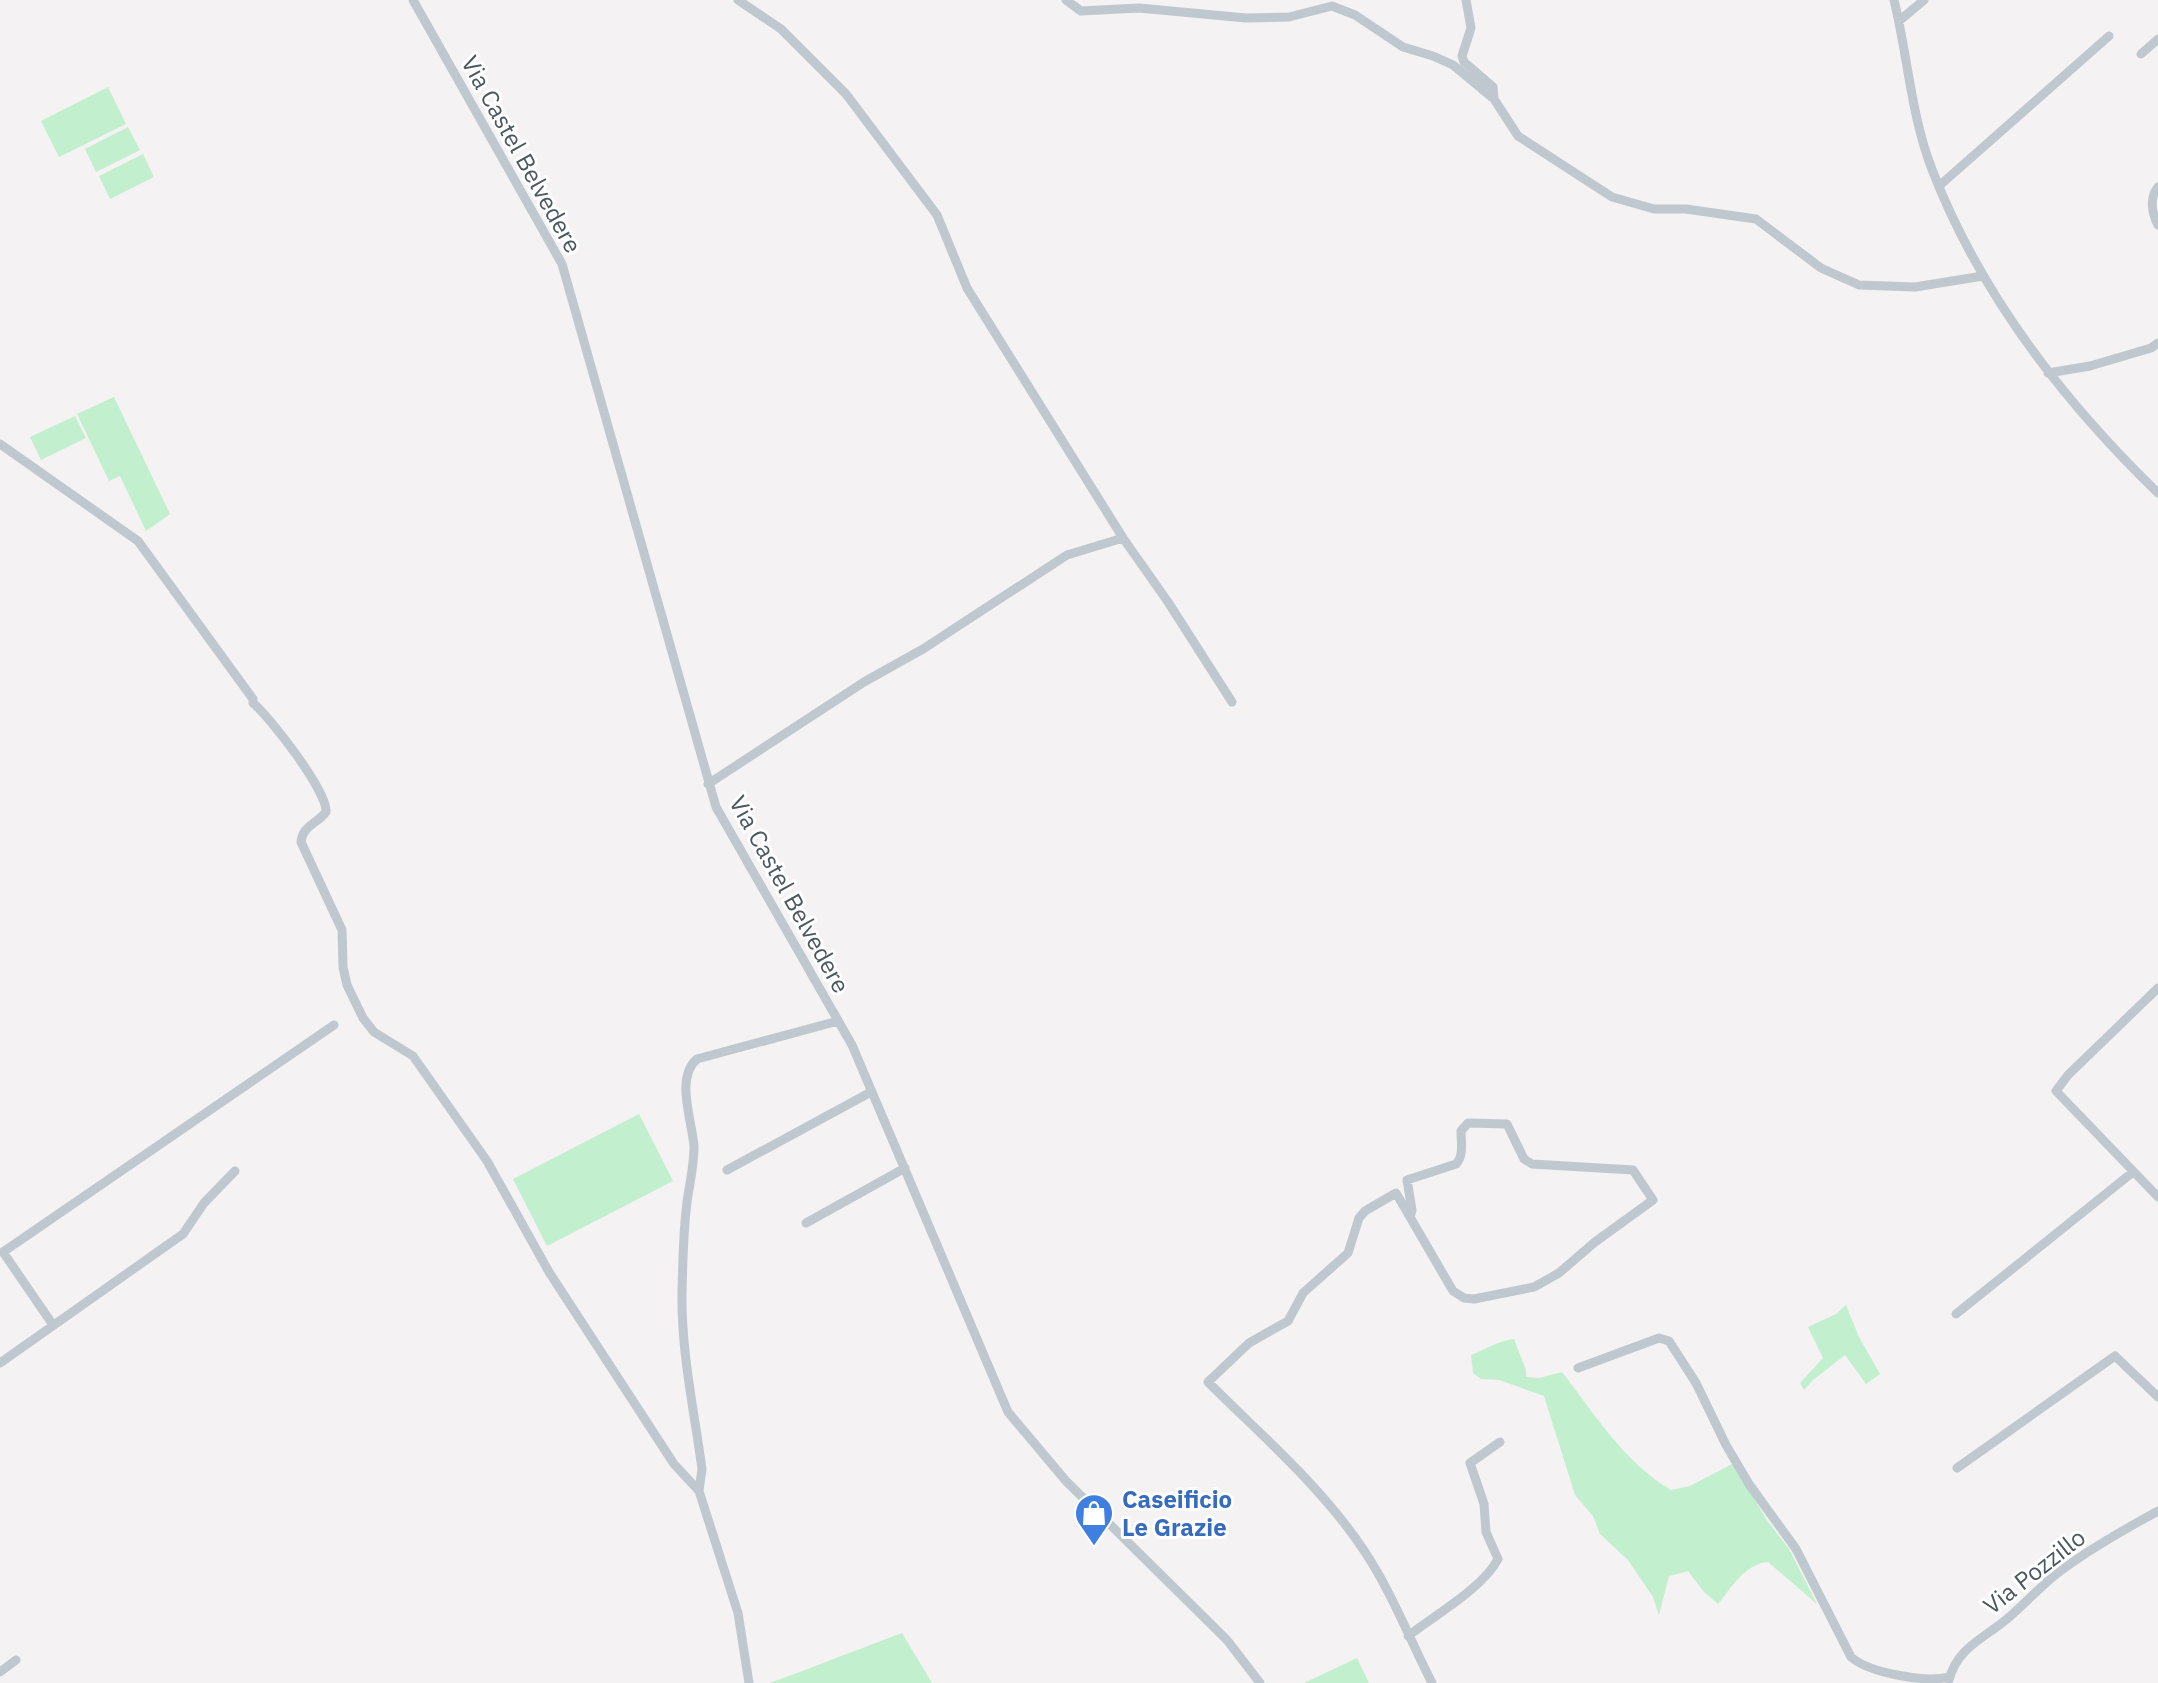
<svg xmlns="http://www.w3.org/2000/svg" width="2158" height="1683" viewBox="0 0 2158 1683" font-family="'IBM Plex Sans',sans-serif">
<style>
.green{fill:#c2efcd}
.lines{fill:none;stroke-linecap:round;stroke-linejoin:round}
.minor{stroke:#bec8ce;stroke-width:9}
.labels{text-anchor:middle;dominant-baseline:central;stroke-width:6;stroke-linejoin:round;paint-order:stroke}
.street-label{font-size:24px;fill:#4a585f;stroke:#fff}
.shop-label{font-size:24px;font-weight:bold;fill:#366cbe;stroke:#fff;text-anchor:start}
</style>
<rect width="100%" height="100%" fill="#f4f2f2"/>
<path class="green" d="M 108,87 L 126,124 L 59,157 L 41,121 Z
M 128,127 L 140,150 L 96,172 L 85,149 Z
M 143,154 L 154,177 L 110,199 L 99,176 Z
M 114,397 L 170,514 L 146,531 L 120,476 L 109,481 L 77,414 Z
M 75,416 L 86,438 L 41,460 L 30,437 Z
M 639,1114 L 673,1181 L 547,1246 L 513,1179 Z
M 1846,1305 L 1859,1337 L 1880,1374 L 1866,1384 L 1845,1355 L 1813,1380 L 1804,1390 L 1800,1383 L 1823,1358 L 1808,1327 L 1836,1314 Z
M 1514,1339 L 1526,1370 L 1526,1377 L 1539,1378 L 1562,1372 C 1595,1415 1625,1463 1671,1490 L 1690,1486 L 1734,1463 L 1766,1519 L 1789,1549 L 1817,1604 L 1768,1562 C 1746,1563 1731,1588 1718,1604 L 1704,1592 L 1688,1571 L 1669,1576 L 1659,1615 L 1653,1597 L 1628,1560 L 1600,1534 L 1593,1516 L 1575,1495 L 1544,1396 L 1499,1380 L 1481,1379 L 1473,1373 L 1471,1355 C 1486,1349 1498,1341 1514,1339 Z
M 902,1633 L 932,1683 L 769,1683 L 781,1679 Z
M 1357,1658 L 1369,1683 L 1304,1683 Z"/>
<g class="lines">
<path class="minor" d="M 413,0 L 562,264 L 716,807 L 852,1045 L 1008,1412 L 1066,1481 L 1227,1640 L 1260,1683
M 738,0 L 781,29 L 846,94 L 937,215 L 967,288 L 1123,538 L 1168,602 L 1232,702
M 1066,0 L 1081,11 L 1139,8 L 1246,18 L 1289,17 L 1332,6 L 1355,15 L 1403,47 L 1433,56 L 1453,65 L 1494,99 L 1518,136 L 1612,197 L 1654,209 L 1686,209 L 1756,219 L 1821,268 L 1859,285 L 1915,287 L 1983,276
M 1466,0 L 1471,28 L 1462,56 L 1464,62 L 1493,87 L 1494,99
M 1894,0 C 1908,57 1911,117 1933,172 C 1981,295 2064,402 2158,493
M 1899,21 L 1924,0
M 2141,54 L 2158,39
M 1939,186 L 2109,36
M 2158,187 C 2149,198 2152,213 2158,225
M 2048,373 L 2090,366 L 2151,348 L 2158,343
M 0,444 L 138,541 L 253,699 L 253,703 C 270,717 328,792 326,812 C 318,823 302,826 301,842 L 342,930 L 343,967 L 347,985 L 363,1018 L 374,1032 L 413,1056 L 487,1161 L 549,1272 L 674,1464 L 699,1491
M 708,784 L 864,682 L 923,649 L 1067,555 L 1123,538
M 2158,988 L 2068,1075 L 2056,1091 L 2158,1197
M 727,1170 L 871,1092
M 1410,1217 L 1412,1210 L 1407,1180 L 1456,1164 C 1464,1156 1461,1142 1461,1131 L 1468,1123 L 1507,1124 L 1524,1159 L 1532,1164 L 1633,1170 L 1653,1200 L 1595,1242 L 1559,1273 L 1534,1287 L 1474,1299 L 1464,1298 L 1453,1291 L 1396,1193 L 1365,1211 L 1359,1218 L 1348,1253 L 1303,1293 L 1288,1321 L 1249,1343 L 1208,1382 C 1262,1436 1323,1488 1365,1552 C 1392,1593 1410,1640 1432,1683
M 806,1223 L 905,1168
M 1956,1314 L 2133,1172
M 53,1325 L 3,1252 L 334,1025
M 0,1363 L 183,1234 L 204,1203 L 235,1171
M 1578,1368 L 1659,1338 L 1669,1341 L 1696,1383 L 1726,1445 L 1749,1484 L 1796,1549 L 1851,1657 C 1869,1673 1926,1683 1949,1677
M 1957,1468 L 2115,1356 L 2158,1397
M 1408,1636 C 1435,1615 1483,1588 1498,1559 L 1486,1532 L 1484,1504 L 1470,1463 L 1500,1442
M 0,1672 L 16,1660
M 1949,1680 C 1957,1648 1984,1638 2007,1619 C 2026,1603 2043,1583 2063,1569 C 2093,1547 2125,1529 2158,1511
M 749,1683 L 738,1613 L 699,1491 L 702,1469 C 694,1410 681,1351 682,1292 C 683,1260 683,1227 688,1195 C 691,1178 694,1163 694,1146 C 692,1120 675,1078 697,1059 L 838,1021"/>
</g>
<defs>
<symbol id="shop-pin" viewBox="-11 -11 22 30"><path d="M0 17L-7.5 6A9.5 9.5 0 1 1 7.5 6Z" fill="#3f7fe0" stroke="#fff"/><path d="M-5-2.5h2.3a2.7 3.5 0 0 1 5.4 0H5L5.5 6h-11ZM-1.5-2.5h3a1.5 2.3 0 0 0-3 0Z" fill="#fff"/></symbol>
</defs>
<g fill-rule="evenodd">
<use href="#shop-pin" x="1072" y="1491" width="44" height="60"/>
</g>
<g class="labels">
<g class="street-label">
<text transform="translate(522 154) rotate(61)">Via Castel Belvedere</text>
<text transform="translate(790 894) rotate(61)">Via Castel Belvedere</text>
<text transform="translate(2034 1571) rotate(-38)">Via Pozzillo</text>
</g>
<g class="shop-label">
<text x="1122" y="1499">Caseificio<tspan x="1122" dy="28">Le Grazie</tspan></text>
</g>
</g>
</svg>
